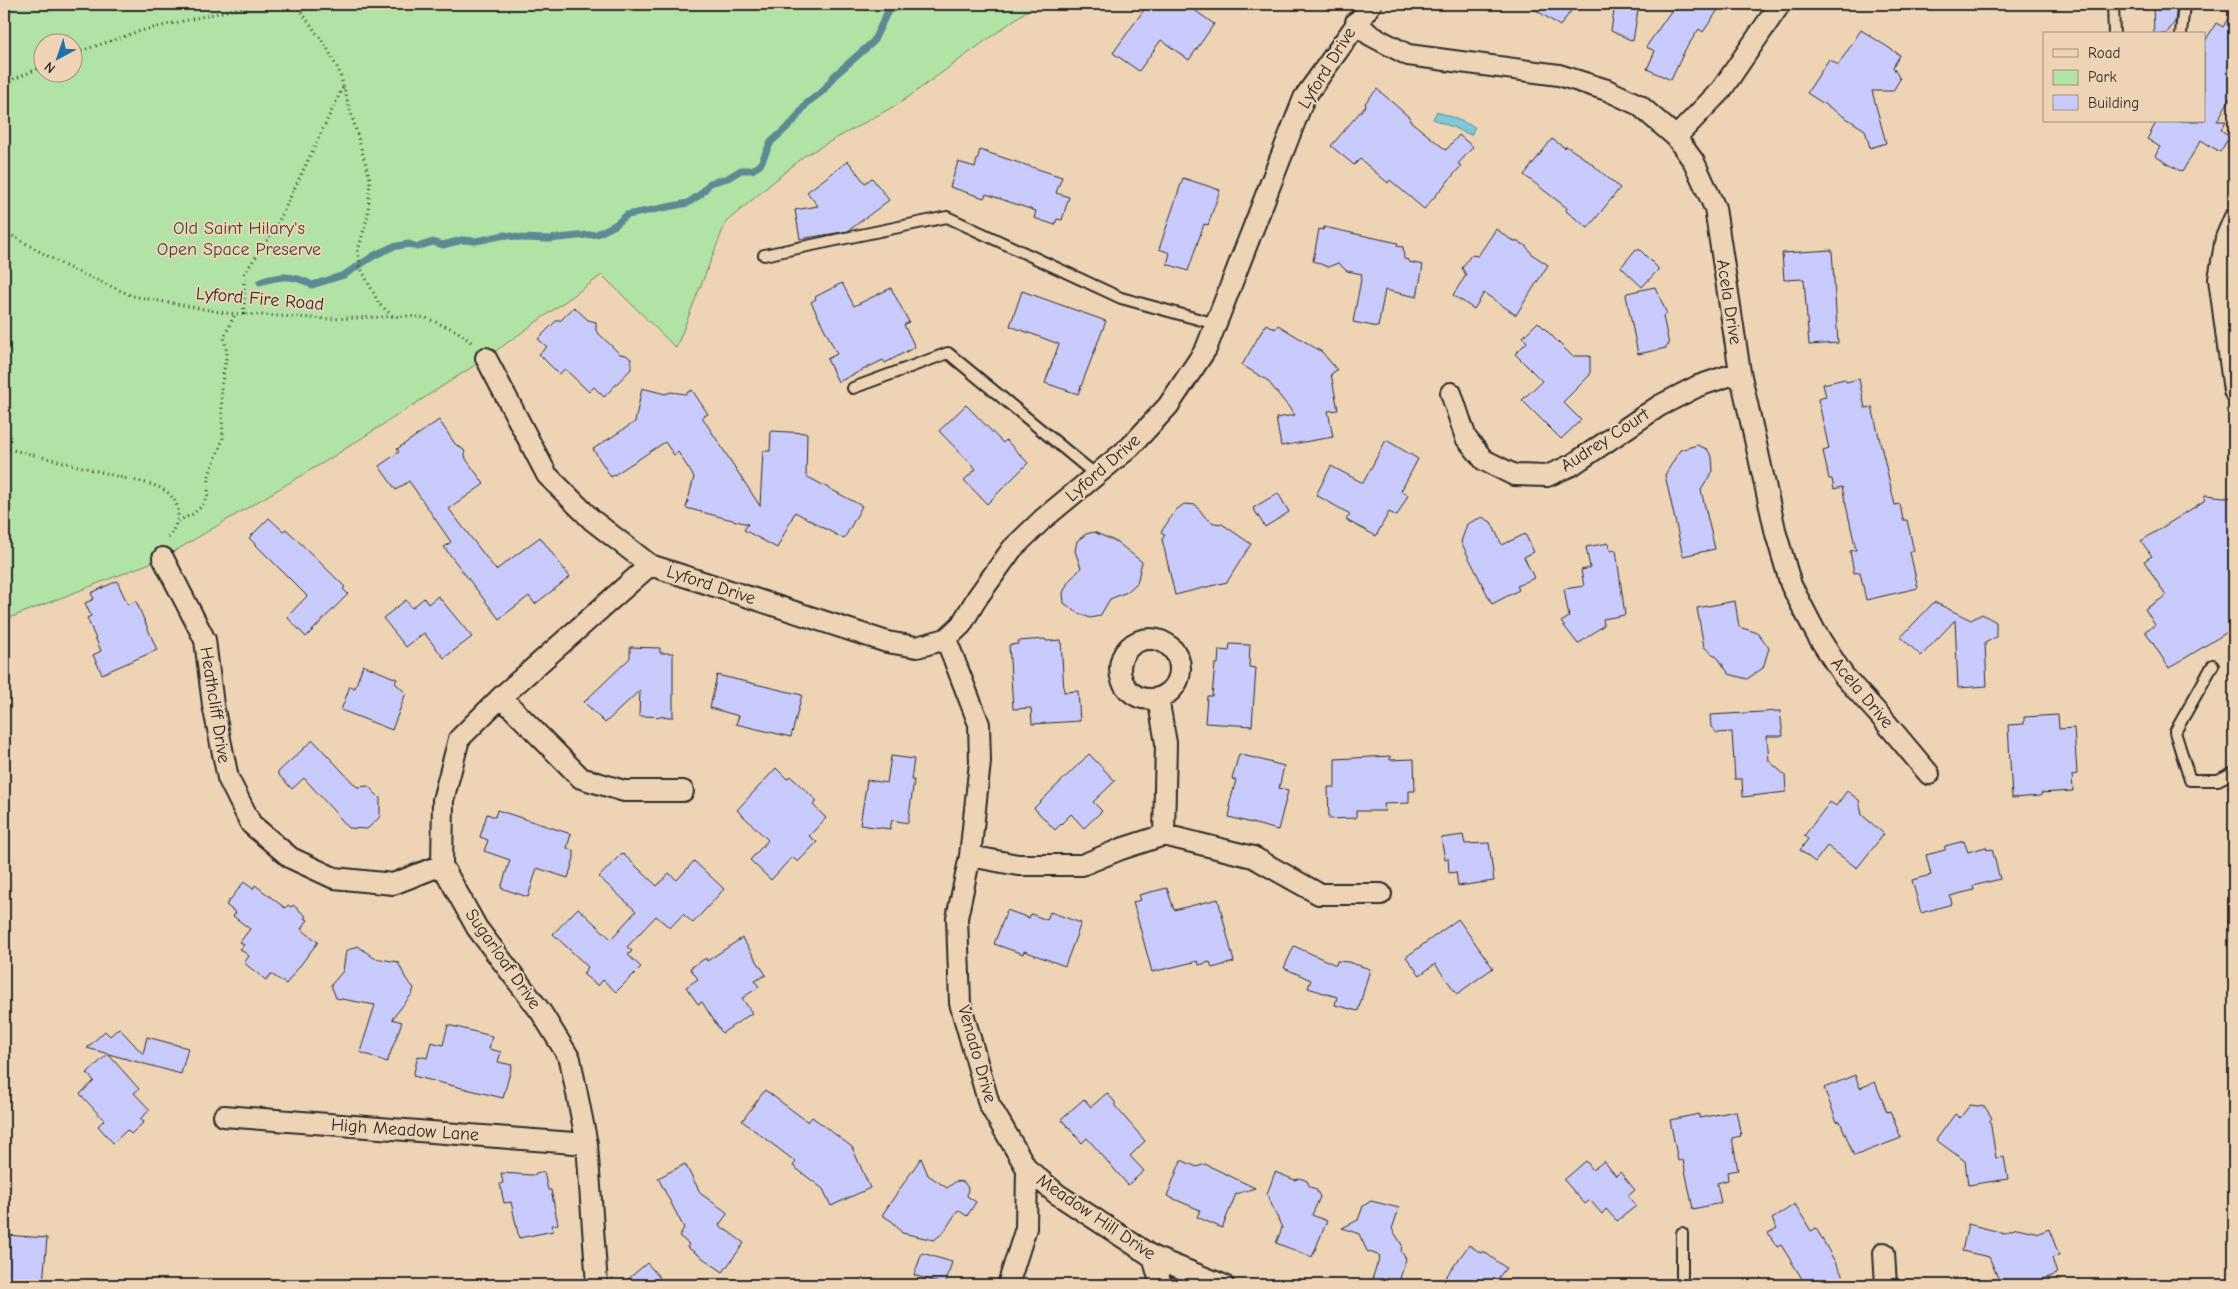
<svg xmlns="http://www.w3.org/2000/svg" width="2238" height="1289" viewBox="0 0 2238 1289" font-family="'Comic Neue',sans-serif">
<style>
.green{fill:#b1e3a4;stroke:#6e8768;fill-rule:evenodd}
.water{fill:#7cc9da;stroke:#5c8a94}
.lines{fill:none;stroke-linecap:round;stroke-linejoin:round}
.stream{stroke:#5c8a94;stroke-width:7}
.building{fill:#c9cbfd;stroke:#2b2b2b}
.lane-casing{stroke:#2b2b2b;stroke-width:14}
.street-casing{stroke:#2b2b2b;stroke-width:24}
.path{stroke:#2b2b2b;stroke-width:3;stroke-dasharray:1 4;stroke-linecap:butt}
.lane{stroke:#eed4b5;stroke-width:10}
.street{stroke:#eed4b5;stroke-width:20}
.labels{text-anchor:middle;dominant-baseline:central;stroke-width:4;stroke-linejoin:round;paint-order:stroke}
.street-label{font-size:18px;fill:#2b2b2b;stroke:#eed4b5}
.park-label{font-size:18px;fill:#3f473d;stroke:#eed4b5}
</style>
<rect width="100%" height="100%" fill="#eed4b5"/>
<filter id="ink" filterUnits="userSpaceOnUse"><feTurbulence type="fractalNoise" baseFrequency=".02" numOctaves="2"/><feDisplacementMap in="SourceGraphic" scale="10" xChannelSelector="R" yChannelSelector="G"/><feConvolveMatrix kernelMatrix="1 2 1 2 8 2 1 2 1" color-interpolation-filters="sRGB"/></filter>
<g filter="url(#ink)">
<path class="green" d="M 4,4 L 1036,4 L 900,103 L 804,156 L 726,222 L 676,348 L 602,275 L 486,358 L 331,458 L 163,558 L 4,620 ZM 42,42 L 72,42 L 72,72 L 42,72 Z"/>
<path class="water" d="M 1437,111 L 1475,127 L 1471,135 L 1433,119 Z"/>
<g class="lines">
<path class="stream" d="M 260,282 C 279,276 294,274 312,285 L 344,275 L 375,255 L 392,247 L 409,244 L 417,247 L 433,242 L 443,245 L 462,240 L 476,241 L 505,235 L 521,238 L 549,239 L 597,234 L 615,225 L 627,215 L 688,203 L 701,194 L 710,183 L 728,178 L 741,170 L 752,170 L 760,165 L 771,142 L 793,122 L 807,103 L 823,91 L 834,76 L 873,42 L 888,11 L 908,4"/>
</g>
<path class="building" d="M 1148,4 L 1186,4 L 1214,24 L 1189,60 L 1161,40 L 1139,71 L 1113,53 Z
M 1527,4 L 1576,4 L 1560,26 Z
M 1615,4 L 1639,4 L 1633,41 L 1611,31 Z
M 1676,4 L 1722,4 L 1703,32 L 1699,29 L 1685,50 L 1671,80 L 1647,69 L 1655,51 L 1646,47 Z
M 2153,4 L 2177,4 L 2175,22 L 2166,34 L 2154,34 Z
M 2234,8 L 2234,92 L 2217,121 L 2226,121 L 2221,130 L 2230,136 L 2220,152 L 2201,140 L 2182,172 L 2155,156 L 2160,147 L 2147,139 L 2157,121 L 2204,121 L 2204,43 L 2216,23 L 2223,27 Z
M 1861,30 L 1900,55 L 1893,67 L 1900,79 L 1893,91 L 1872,91 L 1886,143 L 1870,148 L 1865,130 L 1807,93 L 1829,59 L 1838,65 Z
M 1377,89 L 1410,118 L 1409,120 L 1446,150 L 1459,135 L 1473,147 L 1458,164 L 1461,166 L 1424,209 L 1390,180 L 1388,183 L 1360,159 L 1354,165 L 1331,146 L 1366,105 L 1365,103 Z
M 1552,139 L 1565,148 L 1566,146 L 1587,160 L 1620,188 L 1588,228 L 1566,211 L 1567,208 L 1524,175 Z
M 980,150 L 1062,177 L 1056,193 L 1069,197 L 1062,220 L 1057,219 L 1055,225 L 1034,218 L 1036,211 L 986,194 L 984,198 L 950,187 L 958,162 L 975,167 Z
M 848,161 L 865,183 L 872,178 L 889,200 L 848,231 L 800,239 L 795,210 L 818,206 L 807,192 Z
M 1183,178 L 1220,190 L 1208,225 L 1204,224 L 1188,271 L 1167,264 L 1170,253 L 1159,249 Z
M 1324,227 L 1398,243 L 1397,246 L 1403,247 L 1404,259 L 1409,260 L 1409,262 L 1423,265 L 1417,297 L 1385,290 L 1378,327 L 1353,322 L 1362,274 L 1347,271 L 1338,263 L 1328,267 L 1313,261 L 1319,229 L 1323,230 Z
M 1496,229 L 1510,239 L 1525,245 L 1533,255 L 1548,265 L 1516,315 L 1484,293 L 1474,309 L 1453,295 L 1466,275 L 1462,268 L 1471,255 L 1478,256 Z
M 1636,249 L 1637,251 L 1639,249 L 1658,268 L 1658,270 L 1642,287 L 1621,267 Z
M 1832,250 L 1838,343 L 1809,345 L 1804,279 L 1784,280 L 1782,253 Z
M 842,283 L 854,306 L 891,288 L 909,322 L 904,325 L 915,347 L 885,363 L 883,360 L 838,382 L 827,359 L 837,354 L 811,302 L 816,299 L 815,297 Z
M 1655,287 L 1667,314 L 1663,316 L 1669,345 L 1666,346 L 1666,348 L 1638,354 L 1626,295 L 1627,293 Z
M 1022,291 L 1106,321 L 1078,394 L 1045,383 L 1059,344 L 1010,326 Z
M 574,307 L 588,320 L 596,322 L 596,331 L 620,354 L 626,355 L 631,359 L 631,369 L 604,397 L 594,387 L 589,392 L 565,369 L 559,374 L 539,354 L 547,347 L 538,339 L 558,319 L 560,321 Z
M 1538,322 L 1572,356 L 1590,356 L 1590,375 L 1563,402 L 1581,420 L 1561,439 L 1522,400 L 1542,381 L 1515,354 L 1527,342 L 1523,337 Z
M 1266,324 L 1275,329 L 1278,325 L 1322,352 L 1337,370 L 1331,374 L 1338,410 L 1328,411 L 1333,437 L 1281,446 L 1276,418 L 1295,415 L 1267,380 L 1242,365 Z
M 1845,379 L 1846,382 L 1859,379 L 1865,408 L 1872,407 L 1895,505 L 1900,504 L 1903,520 L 1907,520 L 1914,551 L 1910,552 L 1918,588 L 1866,600 L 1860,572 L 1854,573 L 1850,551 L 1856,550 L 1842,487 L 1834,489 L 1832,479 L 1829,479 L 1823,451 L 1829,449 L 1818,399 L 1826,397 L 1823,384 Z
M 642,388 L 665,394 L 671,392 L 685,394 L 692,390 L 708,414 L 702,417 L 760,506 L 763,451 L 770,451 L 771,431 L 807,433 L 806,476 L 862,506 L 844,539 L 795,512 L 777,548 L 744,530 L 748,524 L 686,508 L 694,477 L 678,452 L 674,455 L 665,442 L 611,477 L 593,449 L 635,422 Z
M 966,405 L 1003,443 L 1006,440 L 1028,463 L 987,504 L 964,480 L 976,469 L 939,431 Z
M 439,420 L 455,444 L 464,450 L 466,459 L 484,484 L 449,509 L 496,570 L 540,537 L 570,577 L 535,604 L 529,596 L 499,619 L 444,547 L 451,542 L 409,481 L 396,490 L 379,466 L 399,452 L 397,449 Z
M 1386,440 L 1418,459 L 1401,491 L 1408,495 L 1397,516 L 1389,512 L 1376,536 L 1346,520 L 1350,514 L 1316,495 L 1331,466 L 1363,483 Z
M 1697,445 L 1707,449 L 1712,457 L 1713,471 L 1701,490 L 1715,549 L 1683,556 L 1665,475 L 1680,450 Z
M 1278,493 L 1289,512 L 1265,527 L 1253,508 Z
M 2205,495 L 2234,498 L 2234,628 L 2169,668 L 2145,631 L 2155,625 L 2145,609 L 2166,596 L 2144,561 L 2152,556 L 2141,541 L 2204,501 Z
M 1184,504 L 1196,505 L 1205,517 L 1214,523 L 1222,524 L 1251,544 L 1227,582 L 1175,595 L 1162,539 L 1165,535 L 1161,532 L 1176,510 Z
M 1482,517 L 1491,522 L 1502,545 L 1525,534 L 1534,552 L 1524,557 L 1534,578 L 1517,586 L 1519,590 L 1492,604 L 1461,542 L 1467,524 Z
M 269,518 L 283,531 L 286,529 L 345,587 L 343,589 L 348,594 L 306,637 L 287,617 L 307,596 L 249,538 Z
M 1094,532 L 1117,542 L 1142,562 L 1137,583 L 1127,592 L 1110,599 L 1100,616 L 1090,618 L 1076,612 L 1064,603 L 1063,593 L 1068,582 L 1081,568 L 1075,551 L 1077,541 L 1086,534 Z
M 1609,543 L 1610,551 L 1616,550 L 1625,615 L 1603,619 L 1604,625 L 1578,644 L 1561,622 L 1569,617 L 1564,589 L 1584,586 L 1581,570 L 1590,568 L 1586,547 Z
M 117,581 L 128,605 L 136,601 L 157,650 L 102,674 L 93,655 L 101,651 L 87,618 L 91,616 L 85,603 L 94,599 L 91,593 Z
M 438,596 L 472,637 L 444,658 L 424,633 L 406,647 L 383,618 L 406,600 L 412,608 L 424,598 L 428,604 Z
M 1735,601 L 1739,627 L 1758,633 L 1769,648 L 1763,668 L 1747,679 L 1729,674 L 1718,658 L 1704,647 L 1697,608 Z
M 1934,602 L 1971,620 L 1982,614 L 1996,622 L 1996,637 L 1985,643 L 1987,686 L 1958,688 L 1955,620 L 1921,656 L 1901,637 Z
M 1045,639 L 1046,641 L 1061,640 L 1064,692 L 1078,691 L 1080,721 L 1032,724 L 1031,708 L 1013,709 L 1009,645 L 1018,644 L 1018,641 Z
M 1230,644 L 1250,645 L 1249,667 L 1256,668 L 1252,726 L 1205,723 L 1207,696 L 1212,696 L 1215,664 L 1218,664 L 1219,650 L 1229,651 Z
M 630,647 L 660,648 L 660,653 L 673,653 L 673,717 L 639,716 L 640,690 L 605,723 L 584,702 L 630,658 Z
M 363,665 L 397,679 L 395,683 L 406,693 L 392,730 L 341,710 L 350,686 L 355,688 Z
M 717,675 L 802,695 L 791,737 L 736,724 L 739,716 L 710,708 Z
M 1780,711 L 1783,736 L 1767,736 L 1769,761 L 1785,775 L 1786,792 L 1743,797 L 1742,779 L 1735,779 L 1732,732 L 1717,733 L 1711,727 L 1710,715 Z
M 2058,715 L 2059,729 L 2074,728 L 2077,774 L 2072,775 L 2073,791 L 2041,793 L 2041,796 L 2012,798 L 2008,725 L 2024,724 L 2024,717 Z
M 313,740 L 357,787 L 368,786 L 380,798 L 380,817 L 367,829 L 349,828 L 304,778 L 292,789 L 277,773 Z
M 1089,754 L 1115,781 L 1093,802 L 1102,811 L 1084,828 L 1071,814 L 1055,830 L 1034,808 Z
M 1239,754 L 1284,766 L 1279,788 L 1288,791 L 1278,830 L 1229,817 L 1231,807 L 1229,806 L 1236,780 L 1232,779 Z
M 891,756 L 914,759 L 911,780 L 914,780 L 908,823 L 892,820 L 890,829 L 860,825 L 867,780 L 887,783 Z
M 1390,756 L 1390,760 L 1414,759 L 1415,791 L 1409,791 L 1409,803 L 1384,804 L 1385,811 L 1356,811 L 1356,818 L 1329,819 L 1328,787 L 1335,787 L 1335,759 Z
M 776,768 L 787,779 L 790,776 L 817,801 L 813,805 L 826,818 L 809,836 L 817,842 L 798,862 L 792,857 L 771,880 L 750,860 L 768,840 L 737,810 Z
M 1847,791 L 1859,800 L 1862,815 L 1884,834 L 1857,868 L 1827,846 L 1815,862 L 1800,850 L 1808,839 L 1804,836 L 1830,802 L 1836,806 Z
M 497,810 L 571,834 L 567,848 L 574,851 L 574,858 L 568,878 L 537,868 L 528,897 L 501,888 L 510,860 L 484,851 L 488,840 L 480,837 L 487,814 L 495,817 Z
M 1463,835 L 1465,844 L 1489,843 L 1494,881 L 1458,886 L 1456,872 L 1449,873 L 1448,858 L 1445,859 L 1441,838 Z
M 1964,841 L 1968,852 L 1986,847 L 1987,850 L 1992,849 L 2000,879 L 1973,886 L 1974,890 L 1950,896 L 1952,904 L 1921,913 L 1912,880 L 1931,875 L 1926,855 L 1945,850 L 1945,846 Z
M 622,853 L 657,886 L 669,873 L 677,880 L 694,861 L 724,889 L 693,923 L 683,914 L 670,928 L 656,916 L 627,947 L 632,951 L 628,955 L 641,967 L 616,992 L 603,980 L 598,986 L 583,974 L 588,967 L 553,934 L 578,908 L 611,939 L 636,911 L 599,877 Z
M 244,882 L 253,889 L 255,885 L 285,908 L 288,905 L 291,907 L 293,905 L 306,916 L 304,918 L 308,920 L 301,929 L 318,942 L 286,984 L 271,974 L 266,980 L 244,963 L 249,956 L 240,949 L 244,945 L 240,942 L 250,929 L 233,916 L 236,913 L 226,905 Z
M 1167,888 L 1174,910 L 1218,899 L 1234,962 L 1212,968 L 1210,962 L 1199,965 L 1198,961 L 1152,972 L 1133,902 L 1141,900 L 1139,895 Z
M 1007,910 L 1029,918 L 1031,914 L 1047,920 L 1050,912 L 1081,923 L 1065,966 L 1024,951 L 1023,954 L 994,944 Z
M 1458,919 L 1493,968 L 1457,994 L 1435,964 L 1420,975 L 1406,957 Z
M 742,938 L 766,975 L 755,981 L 759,987 L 742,998 L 752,1013 L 722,1033 L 702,1002 L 698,1004 L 686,987 L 698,979 L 690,968 L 706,958 L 707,961 Z
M 358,946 L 374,958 L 398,962 L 406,979 L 414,988 L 412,994 L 392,1019 L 402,1022 L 387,1062 L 360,1052 L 375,1005 L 336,998 L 331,985 L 343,971 L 346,951 Z
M 1294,946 L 1336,965 L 1337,961 L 1348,962 L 1370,969 L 1358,1011 L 1335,1005 L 1337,997 L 1308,988 L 1311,980 L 1284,968 Z
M 448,1025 L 492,1036 L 489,1049 L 501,1052 L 498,1062 L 512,1065 L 503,1098 L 413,1076 L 418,1056 L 427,1058 L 431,1042 L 443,1045 Z
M 119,1028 L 143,1054 L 147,1037 L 188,1048 L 181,1074 L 87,1048 L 105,1031 L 110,1036 Z
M 108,1054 L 139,1089 L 134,1093 L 150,1110 L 140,1119 L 144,1122 L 131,1134 L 127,1130 L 113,1143 L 98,1126 L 104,1120 L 80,1094 L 94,1081 L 87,1073 Z
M 1855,1075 L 1860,1088 L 1875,1082 L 1887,1112 L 1890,1111 L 1901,1138 L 1854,1156 L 1840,1121 L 1837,1122 L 1824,1088 Z
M 765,1090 L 808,1122 L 812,1117 L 852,1147 L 870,1188 L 831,1206 L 823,1189 L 793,1166 L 796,1162 L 742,1121 Z
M 1107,1093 L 1115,1102 L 1115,1106 L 1145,1141 L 1130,1156 L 1144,1171 L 1128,1185 L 1087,1138 L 1082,1143 L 1061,1119 L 1084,1099 L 1091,1107 Z
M 1970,1105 L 1985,1107 L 1992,1118 L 1990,1120 L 1996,1158 L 2004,1157 L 2008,1179 L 1968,1185 L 1965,1161 L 1936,1140 L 1955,1114 L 1960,1118 Z
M 1736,1111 L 1741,1136 L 1732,1138 L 1738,1170 L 1727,1172 L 1728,1180 L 1717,1183 L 1721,1203 L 1693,1209 L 1683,1160 L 1678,1161 L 1670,1120 L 1699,1114 L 1699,1118 Z
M 921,1158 L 928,1175 L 947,1188 L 956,1181 L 964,1182 L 968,1188 L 967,1196 L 976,1202 L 967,1216 L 958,1210 L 943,1233 L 934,1240 L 902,1233 L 893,1222 L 882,1215 Z
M 1181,1160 L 1197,1167 L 1205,1164 L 1255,1188 L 1236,1194 L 1222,1228 L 1197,1217 L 1200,1210 L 1167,1196 Z
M 1586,1161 L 1593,1170 L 1604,1161 L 1616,1176 L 1620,1172 L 1635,1190 L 1628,1196 L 1636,1206 L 1617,1221 L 1606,1209 L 1602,1214 L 1590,1200 L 1585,1204 L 1564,1180 Z
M 685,1164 L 701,1194 L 728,1213 L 719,1225 L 744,1243 L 723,1272 L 687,1247 L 689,1244 L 679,1236 L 684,1228 L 658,1178 Z
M 544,1172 L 548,1190 L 551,1190 L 558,1224 L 552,1225 L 553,1231 L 519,1238 L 511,1202 L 504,1203 L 500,1184 L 503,1183 L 501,1173 L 532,1175 Z
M 1275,1172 L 1295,1180 L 1300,1178 L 1307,1181 L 1310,1187 L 1316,1189 L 1320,1197 L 1312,1215 L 1327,1221 L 1312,1257 L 1276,1243 L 1282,1228 L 1267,1194 Z
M 1371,1201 L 1399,1208 L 1392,1229 L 1402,1245 L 1401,1251 L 1406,1259 L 1398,1285 L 1370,1285 L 1380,1256 L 1367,1251 L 1359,1234 L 1342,1228 L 1358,1220 L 1363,1206 Z
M 1795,1204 L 1811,1231 L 1816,1228 L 1848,1285 L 1806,1285 L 1781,1245 L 1777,1247 L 1768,1233 L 1777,1228 L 1772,1219 Z
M 1968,1224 L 2004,1233 L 2017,1228 L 2039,1233 L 2049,1229 L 2059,1255 L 2052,1258 L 2057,1274 L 2027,1285 L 2001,1285 L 1989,1257 L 1962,1251 Z
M 5,1235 L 47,1238 L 43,1284 L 4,1285 Z
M 1469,1245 L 1481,1253 L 1483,1251 L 1506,1268 L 1493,1285 L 1440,1285 Z
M 922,1253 L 952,1262 L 945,1285 L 914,1275 Z
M 647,1263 L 666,1285 L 621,1285 Z"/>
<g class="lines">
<defs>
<path id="lane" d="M 2113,4 L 2114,34
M 2181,34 L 2184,4
M 764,255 L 947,217 L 1121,298 L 1216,324
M 853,388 L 948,353 L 1096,475
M 2213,665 L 2175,732 L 2190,780 L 2218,780 L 2234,772
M 1682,1233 L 1682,1285"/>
<path id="street" d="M 1356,22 L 1370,35 L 1408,55 L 1559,75 L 1607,90 L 1639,105 L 1676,137 L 1694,162 L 1715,208 L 1740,372 L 1776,534 L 1791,585 L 1816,633 L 1843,675 L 1883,719 L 1929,774
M 1676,137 L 1722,89 L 1780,4
M 2234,219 L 2226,238 L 2219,279 L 2234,391
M 486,358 L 547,475 L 592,520 L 650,565 L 887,642 L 917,647 L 946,639 L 961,625 L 977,598 L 1012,549 L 1043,519 L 1130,447 L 1168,406 L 1206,349 L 1304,98 L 1371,4
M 1451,393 L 1466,438 L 1484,460 L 1514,475 L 1547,476 L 1572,465 L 1659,406 L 1698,386 L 1740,372
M 163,558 L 205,640 L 213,705 L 228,778 L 251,824 L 291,858 L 334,878 L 393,884 L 442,865
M1120 669a30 30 0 1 1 60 0a30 30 0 1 1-60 0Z
M 946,639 L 979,724 L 980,762 L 970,856 L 957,918 L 960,1003 L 989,1104 L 1027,1169 L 1026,1228 L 1008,1285
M 501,697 L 581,778 L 624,791 L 683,791
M 1158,698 L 1166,743 L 1164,835
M 970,856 L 1018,865 L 1082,865 L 1121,849 L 1164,835 L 1253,857 L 1319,894 L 1381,894
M 224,1116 L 587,1144
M 1027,1169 L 1057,1194 L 1153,1257 L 1223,1285
M 1884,1253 L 1886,1285
M 1153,1257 L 1161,1285
M 597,1285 L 587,1144 L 570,1059 L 541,1012 L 477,928 L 442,865 L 443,800 L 459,739 L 501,697 L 650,565"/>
</defs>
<use href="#lane" class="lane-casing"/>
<use href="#street" class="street-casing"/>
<path class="path" d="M 296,4 L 327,48 L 339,71 L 370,179 L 368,214 L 358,251 L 360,266 L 379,304 L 394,317
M 72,54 L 140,31 L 257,4
M 4,91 L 14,79 L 42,67
M 4,231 L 67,267 L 133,296 L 225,313 L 329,319 L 408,316 L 426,318 L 457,331 L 472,343
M 244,314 L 244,274 L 276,227 L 343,87
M 4,448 C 44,457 83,467 123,478 C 138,482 158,483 169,494 C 184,508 178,524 168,538
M 178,521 L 193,514 L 202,506 L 208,495 L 209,475 L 223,439 L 221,387 L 227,353 L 224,337 L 235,314"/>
<use href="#lane" class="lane"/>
<use href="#street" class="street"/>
</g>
</g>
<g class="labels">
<g class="street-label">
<text transform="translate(1327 68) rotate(-58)">Lyford Drive</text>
<text transform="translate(260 299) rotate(5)">Lyford Fire Road</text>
<text transform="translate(1729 302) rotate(81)">Acela Drive</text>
<text transform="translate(1605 440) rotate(-33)">Audrey Court</text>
<text transform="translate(1103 468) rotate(-41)">Lyford Drive</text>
<text transform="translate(711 585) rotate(18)">Lyford Drive</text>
<text transform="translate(1862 693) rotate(50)">Acela Drive</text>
<text transform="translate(215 705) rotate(81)">Heathcliff Drive</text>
<text transform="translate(503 959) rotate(55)">Sugarloaf Drive</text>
<text transform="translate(977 1054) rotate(74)">Venado Drive</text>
<text transform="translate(405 1130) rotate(4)">High Meadow Lane</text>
<text transform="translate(1096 1217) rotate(34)">Meadow Hill Drive</text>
</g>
<g class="park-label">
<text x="239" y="228">Old Saint Hilary's<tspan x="239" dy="21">Open Space Preserve</tspan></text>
</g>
</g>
<rect width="2238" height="1289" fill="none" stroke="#eed4b5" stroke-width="20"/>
<rect x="10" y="10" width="2218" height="1269" fill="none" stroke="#2b2b2b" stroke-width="2" filter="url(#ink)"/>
<rect x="2043" y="32" width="162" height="90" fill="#eed4b5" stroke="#a0907e"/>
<rect x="2053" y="49" width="25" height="8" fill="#eed4b5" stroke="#a0907e"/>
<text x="2088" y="58" font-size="15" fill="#2b2b2b">Road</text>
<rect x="2053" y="70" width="25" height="15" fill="#b1e3a4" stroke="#a0907e"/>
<text x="2088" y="82" font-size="15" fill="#2b2b2b">Park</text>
<rect x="2053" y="95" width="25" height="15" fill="#c9cbfd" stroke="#a0907e"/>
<text x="2088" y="108" font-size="15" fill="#2b2b2b">Building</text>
<g transform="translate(58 58) rotate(220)"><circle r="24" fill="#eed4b5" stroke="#a0907e"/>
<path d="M0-4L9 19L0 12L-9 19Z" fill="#1f6fb2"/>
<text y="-8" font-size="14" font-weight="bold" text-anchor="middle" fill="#2b2b2b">N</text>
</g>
</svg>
